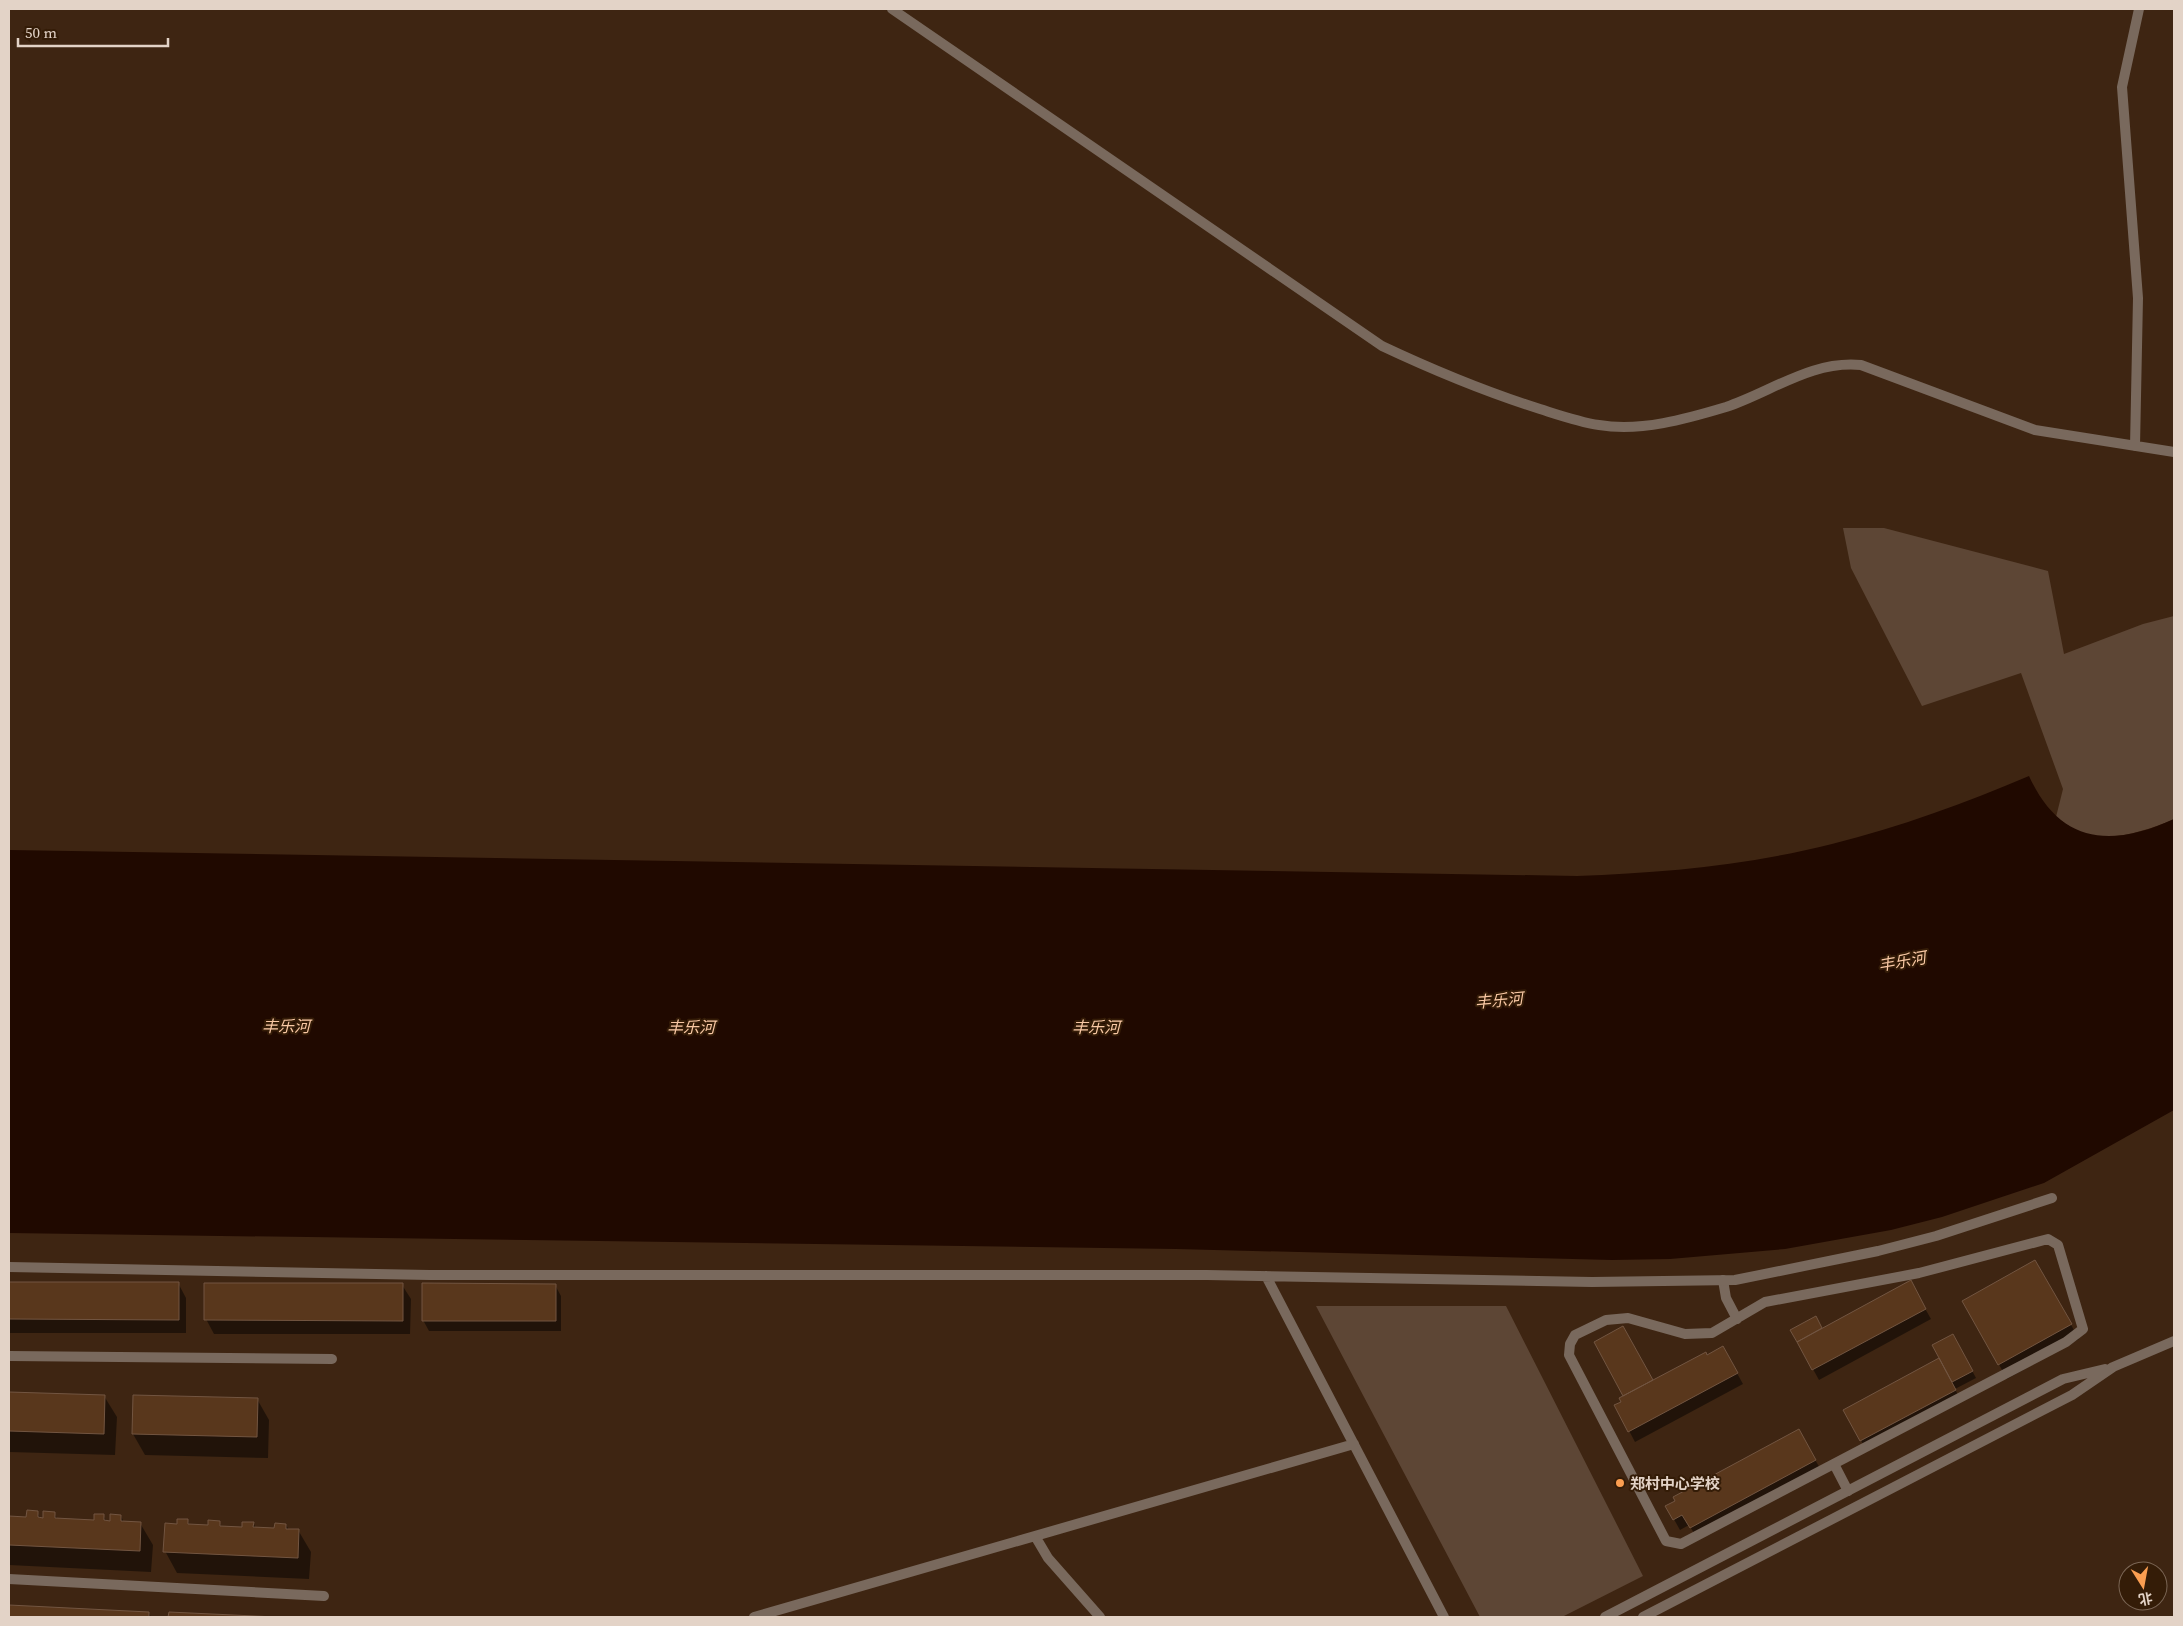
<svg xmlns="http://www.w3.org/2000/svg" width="2183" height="1626" viewBox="0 0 2183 1626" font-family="'Source Serif 4','Noto Sans SC',serif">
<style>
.green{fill:#5d4635}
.water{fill:#200900}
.shadow{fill:#0007}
.building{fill:#59371c;stroke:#725541}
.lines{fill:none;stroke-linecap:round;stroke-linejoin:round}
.service{stroke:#79695d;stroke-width:10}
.minor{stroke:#79695d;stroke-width:10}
.tertiary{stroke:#79695d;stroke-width:10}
.poi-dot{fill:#fb9e51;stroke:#341c07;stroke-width:2}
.labels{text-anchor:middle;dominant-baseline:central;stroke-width:4;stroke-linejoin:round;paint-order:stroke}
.poi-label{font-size:15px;font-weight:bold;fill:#e3d3c7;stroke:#341c07;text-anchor:start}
.water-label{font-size:16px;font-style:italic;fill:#f9c8a4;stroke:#341c07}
</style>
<rect width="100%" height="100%" fill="#3e2512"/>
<path class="green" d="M 1843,528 L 1884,528 L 2048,571 L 2064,654 L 2143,624 L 2174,616 L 2174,819 C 2147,831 2104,845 2076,830 C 2069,827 2062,821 2056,817 L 2063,789 L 2021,673 L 1922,706 L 1851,568 Z
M 1316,1306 L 1506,1306 L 1643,1576 L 1562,1617 L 1480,1617 Z"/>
<path class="water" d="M 2029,776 C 2060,844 2111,848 2174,819 L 2174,1110 L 2044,1183 L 1942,1217 L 1891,1230 L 1785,1249 L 1670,1259 L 1612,1260 L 1176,1249 L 9,1233 L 9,850 L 1577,876 C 1662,873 1749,865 1832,844 C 1900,827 1965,803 2029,776 Z"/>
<path class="shadow" d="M 2035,1261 L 2079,1339 L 2007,1379 L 1964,1301 Z
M 1910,1282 L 1931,1319 L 1819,1380 L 1792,1331 L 1816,1318 L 1822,1330 Z
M 9,1283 L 178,1283 L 186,1298 L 186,1333 L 9,1333 Z
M 402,1285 L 411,1299 L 410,1334 L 214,1334 L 206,1319 Z
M 555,1285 L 561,1296 L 561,1331 L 429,1331 L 423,1320 Z
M 1622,1328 L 1652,1382 L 1723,1348 L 1743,1384 L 1635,1442 L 1616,1406 L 1622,1402 L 1625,1397 Z
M 1953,1335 L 1976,1378 L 1955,1389 L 1961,1401 L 1867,1451 L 1844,1410 L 1940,1359 Z
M 9,1393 L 104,1396 L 117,1417 L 115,1455 L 9,1452 Z
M 257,1399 L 269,1420 L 268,1458 L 145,1455 L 133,1434 Z
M 1798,1430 L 1821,1470 L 1697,1538 L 1689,1525 L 1680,1530 L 1667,1507 Z
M 37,1512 L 41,1519 L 54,1513 L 58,1520 L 95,1521 L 103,1515 L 107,1522 L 111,1522 L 121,1516 L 124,1523 L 140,1523 L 153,1545 L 151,1572 L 9,1565 L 9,1517 L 28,1518 Z
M 188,1521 L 190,1526 L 209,1526 L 219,1522 L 222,1527 L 243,1528 L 253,1523 L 256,1528 L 276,1529 L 286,1525 L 289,1530 L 298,1530 L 311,1552 L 309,1579 L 177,1573 L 165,1551 L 178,1525 Z
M 9,1607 L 149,1613 L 151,1617 L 9,1617 Z
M 170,1614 L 249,1617 L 170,1617 Z"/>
<path class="building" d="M 2035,1260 L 2072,1324 L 1998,1365 L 1962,1301 Z
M 1911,1280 L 1926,1309 L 1812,1370 L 1797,1342 Z
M 9,1282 L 179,1282 L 179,1320 L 9,1319 Z
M 204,1283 L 403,1283 L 403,1321 L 204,1320 Z
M 422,1283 L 556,1284 L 556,1321 L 422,1321 Z
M 1816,1316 L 1822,1328 L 1797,1342 L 1790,1330 Z
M 1623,1326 L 1653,1380 L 1623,1396 L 1594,1342 Z
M 1953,1334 L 1973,1371 L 1952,1382 L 1932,1345 Z
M 1723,1346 L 1738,1373 L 1628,1432 L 1614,1405 L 1621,1402 L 1619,1398 L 1706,1352 L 1707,1355 Z
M 1939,1358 L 1956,1390 L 1860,1441 L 1843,1410 Z
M 9,1392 L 105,1395 L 104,1434 L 9,1431 Z
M 133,1395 L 258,1398 L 257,1437 L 132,1434 Z
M 1799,1429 L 1816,1460 L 1690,1528 L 1682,1515 L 1673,1520 L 1665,1506 L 1675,1501 L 1673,1497 Z
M 27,1510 L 38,1511 L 38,1517 L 43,1518 L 43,1511 L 55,1512 L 55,1518 L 94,1520 L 94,1514 L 104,1514 L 104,1520 L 110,1521 L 110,1514 L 121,1515 L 121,1521 L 141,1522 L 140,1551 L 9,1545 L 9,1516 L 26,1517 Z
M 177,1519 L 188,1519 L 188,1524 L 208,1525 L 208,1520 L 220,1521 L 220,1526 L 242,1527 L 242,1522 L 254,1522 L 253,1527 L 274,1528 L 275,1523 L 286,1524 L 286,1529 L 299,1529 L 298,1558 L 163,1552 L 165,1523 L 177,1524 Z
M 9,1605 L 149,1612 L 149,1617 L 9,1617 Z
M 169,1612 L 276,1617 L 168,1617 Z"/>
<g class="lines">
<path class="service" d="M 2048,1239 L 2058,1245 L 2083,1329 L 2066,1342 L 1681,1544 L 1666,1541 L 1569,1355 L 1570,1344 L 1575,1335 L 1606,1320 L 1628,1318 L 1685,1334 L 1712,1333 L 1765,1302 L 1919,1273 Z
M 1723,1280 L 1726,1298 L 1737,1319
M 9,1356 L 332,1359
M 1834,1464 L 1848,1491
M 9,1579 L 324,1596"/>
<path class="minor" d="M 892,9 L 1382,346 C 1433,370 1486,392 1540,409 C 1559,415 1579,422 1599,425 C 1641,432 1686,419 1726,407 C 1771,392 1812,360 1861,365 L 2035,430 L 2174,452
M 2135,446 L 2138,298 L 2122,87 L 2139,9
M 9,1267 L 430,1275 L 1207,1275 L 1592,1282 L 1735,1280 L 1878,1251 L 1936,1236 L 2052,1198
M 1266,1276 L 1444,1617
M 1035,1536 L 1048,1558 L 1100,1617
M 754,1617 L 1354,1444"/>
<path class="tertiary" d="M 1605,1617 L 2063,1379 L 2105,1369
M 1643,1617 L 2072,1395 L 2113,1367 L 2174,1341"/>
</g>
<circle class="poi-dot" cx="1620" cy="1483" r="5"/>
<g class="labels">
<g class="poi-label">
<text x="1630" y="1483">郑村中心学校</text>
</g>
<g class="water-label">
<text transform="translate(1902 961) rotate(-10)">丰乐河</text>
<text transform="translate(1499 1000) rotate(-5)">丰乐河</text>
<text x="286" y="1026">丰乐河</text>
<text x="691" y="1027">丰乐河</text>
<text x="1096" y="1027">丰乐河</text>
</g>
</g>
<rect width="2183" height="1626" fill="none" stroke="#e3d3c7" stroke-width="20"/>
<g transform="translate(2143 1586) rotate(169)"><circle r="24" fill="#341c07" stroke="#7a6554"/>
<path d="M0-4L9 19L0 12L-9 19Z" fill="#fb9e51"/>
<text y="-8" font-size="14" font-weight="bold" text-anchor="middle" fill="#e3d3c7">北</text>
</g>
<path d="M18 38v8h150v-8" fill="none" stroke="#e3d3c7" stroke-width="2.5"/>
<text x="25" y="38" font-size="15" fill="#e3d3c7" stroke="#341c07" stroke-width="4" paint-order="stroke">50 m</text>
</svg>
